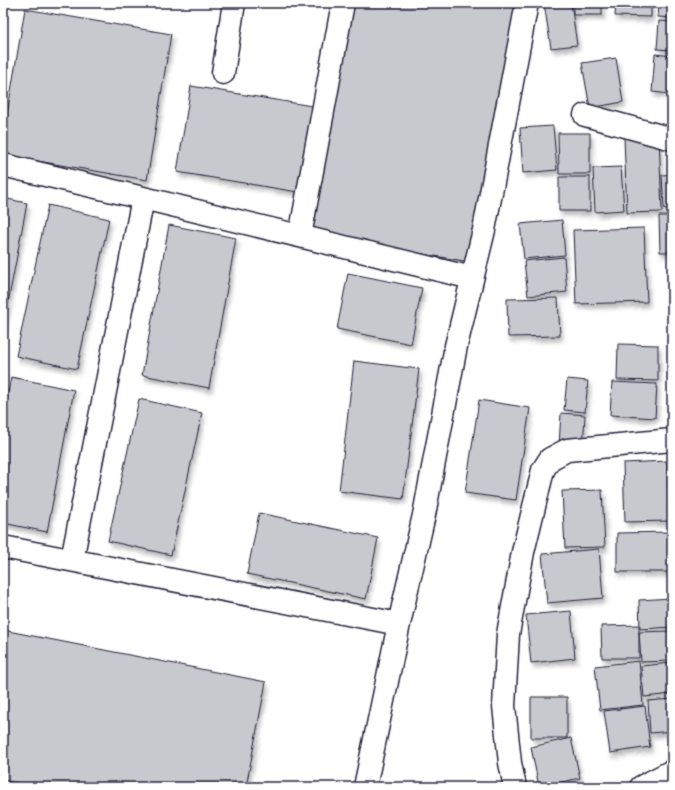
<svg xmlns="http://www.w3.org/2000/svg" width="675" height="790" viewBox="0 0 675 790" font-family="Dekko,sans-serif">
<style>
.building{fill:#c8c8cf;stroke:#22223b;filter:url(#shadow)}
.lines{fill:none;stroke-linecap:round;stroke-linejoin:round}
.minor-casing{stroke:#22223b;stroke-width:25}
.minor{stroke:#fff;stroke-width:22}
</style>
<defs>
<filter id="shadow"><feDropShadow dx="2.5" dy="4.5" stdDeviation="2" flood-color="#0004"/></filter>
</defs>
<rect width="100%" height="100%" fill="#fff"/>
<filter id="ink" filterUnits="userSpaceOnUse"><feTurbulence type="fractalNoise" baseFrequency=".025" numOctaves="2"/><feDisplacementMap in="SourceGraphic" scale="8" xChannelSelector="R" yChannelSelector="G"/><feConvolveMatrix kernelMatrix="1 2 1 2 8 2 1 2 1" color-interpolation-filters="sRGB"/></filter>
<g filter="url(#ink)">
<path class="building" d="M 349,3 L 519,3 L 476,263 L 310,235 Z
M 544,3 L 571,3 L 577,45 L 551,48 Z
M 573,3 L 602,3 L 602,15 L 573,15 Z
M 616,3 L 651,3 L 651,17 L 615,16 Z
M 659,3 L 672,3 L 672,18 L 658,17 Z
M 25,9 L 171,34 L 147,180 L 3,155 L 3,138 Z
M 659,21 L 672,22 L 672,50 L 657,49 Z
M 655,54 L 672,56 L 671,94 L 652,92 Z
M 616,58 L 623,102 L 590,108 L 582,63 Z
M 191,86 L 318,107 L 304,193 L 177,172 Z
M 553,126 L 557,170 L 523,173 L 520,128 Z
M 558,133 L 590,133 L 590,174 L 559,174 Z
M 659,137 L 662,212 L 627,213 L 624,138 Z
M 621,167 L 624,210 L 595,212 L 593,168 Z
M 672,174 L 672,208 L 664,209 L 662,175 Z
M 559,177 L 590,177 L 590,211 L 559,211 Z
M 3,198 L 27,203 L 3,329 Z
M 48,205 L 109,219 L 77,369 L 16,356 Z
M 659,216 L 672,216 L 672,252 L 660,252 Z
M 562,220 L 565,255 L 524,259 L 520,224 Z
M 169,225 L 236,238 L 209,388 L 142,375 Z
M 644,228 L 647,302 L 576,304 L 573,230 Z
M 564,257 L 567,292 L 528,296 L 524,261 Z
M 348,273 L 422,288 L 411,344 L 337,329 Z
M 558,298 L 560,336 L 508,337 L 507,299 Z
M 618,344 L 658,345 L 658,381 L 617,380 Z
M 354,361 L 419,369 L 403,499 L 339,491 Z
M 11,377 L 74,390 L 47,532 L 3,523 L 3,419 Z
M 567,379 L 588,381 L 585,412 L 564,410 Z
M 612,382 L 657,384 L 655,418 L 610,415 Z
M 139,399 L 202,413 L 171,555 L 108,541 Z
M 479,400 L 530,408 L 516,500 L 465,493 Z
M 561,413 L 585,415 L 583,447 L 559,445 Z
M 667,461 L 669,521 L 625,522 L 623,463 Z
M 602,490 L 605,547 L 565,548 L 562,491 Z
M 259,513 L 378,538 L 366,599 L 247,574 Z
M 672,532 L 672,572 L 617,572 L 617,533 Z
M 599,549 L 603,598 L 547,603 L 542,554 Z
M 672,598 L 672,627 L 640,629 L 639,600 Z
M 571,611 L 575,658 L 531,663 L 526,615 Z
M 639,625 L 639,658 L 602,658 L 601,626 Z
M 3,630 L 266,682 L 246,787 L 37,787 L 3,780 Z
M 672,631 L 672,661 L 641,662 L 639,632 Z
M 639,661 L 643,705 L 600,710 L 595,666 Z
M 672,663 L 672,694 L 644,697 L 641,666 Z
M 531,697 L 567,697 L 567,738 L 531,738 Z
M 672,699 L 672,731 L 650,733 L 648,701 Z
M 645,706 L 650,747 L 610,753 L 604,711 Z
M 571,738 L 580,778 L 539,787 L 531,747 Z"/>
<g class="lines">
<defs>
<path id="minor" d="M 223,73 L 234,3
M 585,115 L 672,139
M 3,165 L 143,198 L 472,278
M 300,236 L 343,3
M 3,547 L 399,624
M 72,560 L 143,198
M 365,787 L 399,624 L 424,515 L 456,346 L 484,230 L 527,3
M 515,787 L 510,763 L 504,706 L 508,634 L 523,552 L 543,470 L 550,459 L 567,450 L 672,440
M 641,787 L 672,771"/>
</defs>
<use href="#minor" class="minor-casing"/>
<use href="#minor" class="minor"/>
</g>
</g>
<rect width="675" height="790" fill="none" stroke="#fff" stroke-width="16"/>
<rect x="8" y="8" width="659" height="774" fill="none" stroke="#22223b" stroke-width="1.5" filter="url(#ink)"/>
</svg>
